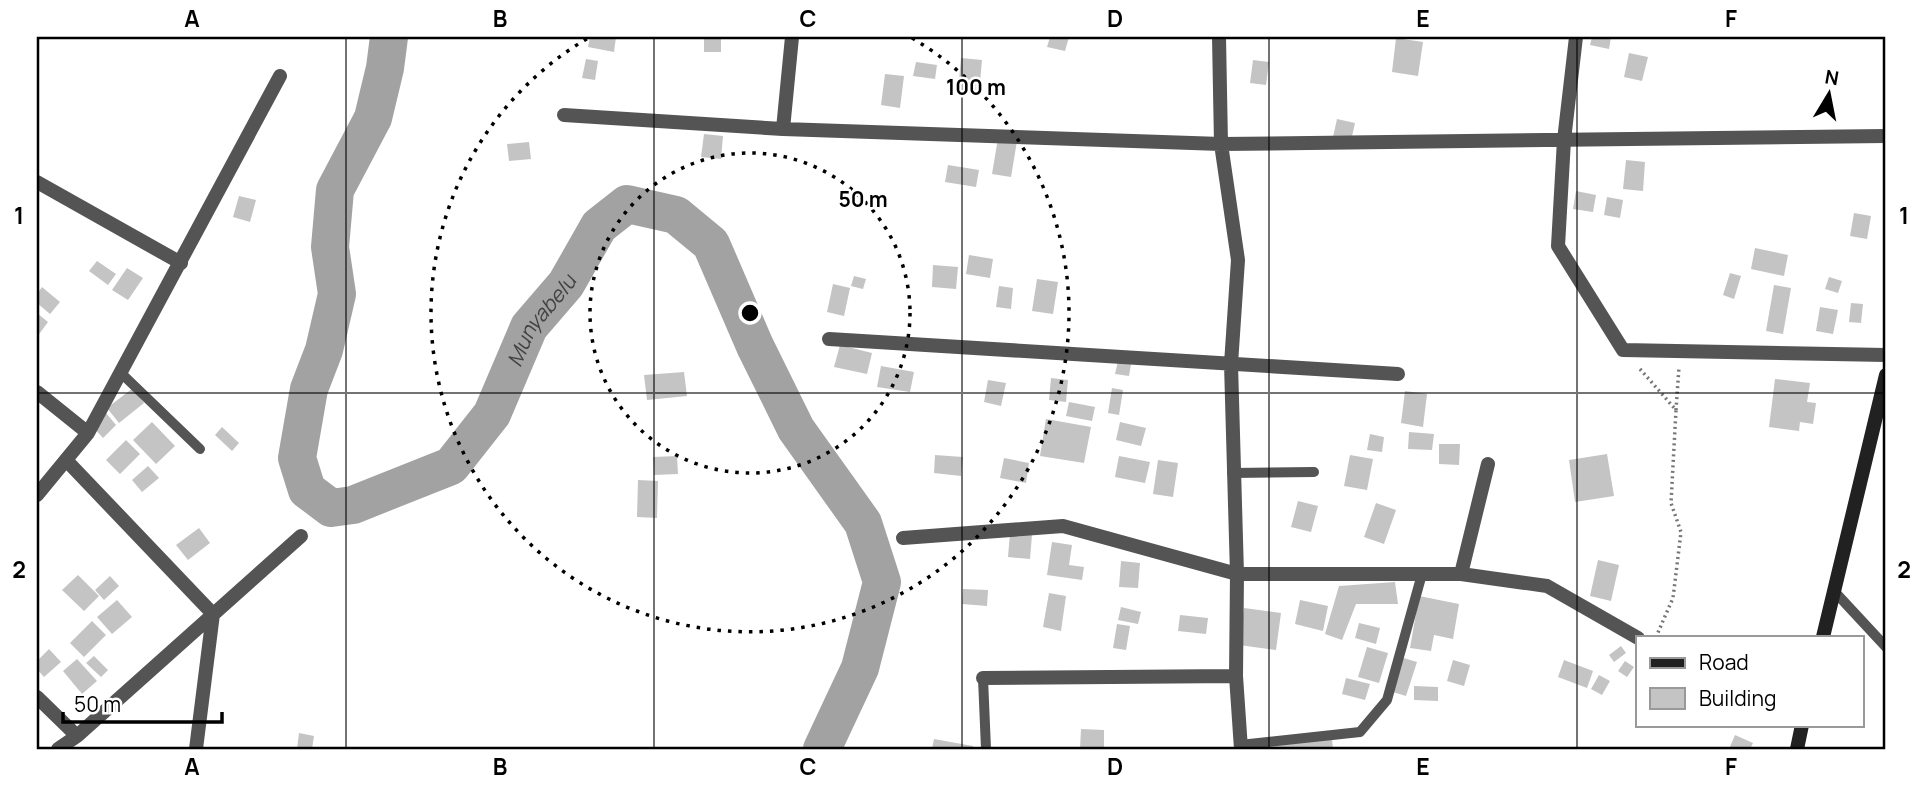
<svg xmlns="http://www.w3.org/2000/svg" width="1923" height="786" viewBox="0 0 1923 786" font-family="Manrope,sans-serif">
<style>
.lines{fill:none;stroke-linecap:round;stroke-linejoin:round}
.river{stroke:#a2a2a2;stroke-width:38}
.building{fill:#c4c4c4}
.path{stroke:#767676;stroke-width:3.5;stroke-dasharray:2 3.5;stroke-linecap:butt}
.lane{stroke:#545454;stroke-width:10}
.street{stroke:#545454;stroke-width:14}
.secondary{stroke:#212121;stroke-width:14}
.grid{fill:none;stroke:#000;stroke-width:2;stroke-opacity:0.55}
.ring{fill:none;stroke:#000;stroke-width:3.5;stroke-dasharray:3.5 7}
.labels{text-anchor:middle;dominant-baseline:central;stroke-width:5;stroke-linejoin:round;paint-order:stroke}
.water-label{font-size:21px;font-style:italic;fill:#434343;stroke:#fff}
.centre{fill:#000;stroke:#fff;stroke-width:3.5}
.ring-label{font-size:21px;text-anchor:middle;font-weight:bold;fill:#000;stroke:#fff;stroke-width:5;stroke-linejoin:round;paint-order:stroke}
.neatline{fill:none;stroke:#000;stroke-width:2.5}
.grid-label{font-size:23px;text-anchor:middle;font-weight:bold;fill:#000}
</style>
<rect width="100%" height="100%" fill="#fff"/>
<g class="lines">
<path class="river" id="s1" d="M 389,37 L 385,68 L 373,118 L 335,190 L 330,247 L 337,294 L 324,350 L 309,389 L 297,458 L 307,490 L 331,508 L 353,505 L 451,466 L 492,414 L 529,327 L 566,284 L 599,226 L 627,204 L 676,215 L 711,244 L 755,346 L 796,429 L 863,523 L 882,582 L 860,668 L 822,749"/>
</g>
<path class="building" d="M 590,37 L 616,37 L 614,52 L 588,47 Z
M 704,37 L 721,37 L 721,52 L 704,52 Z
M 1050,37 L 1069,37 L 1065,51 L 1047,47 Z
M 1592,37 L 1611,37 L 1609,49 L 1590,45 Z
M 1396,38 L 1423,42 L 1418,76 L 1392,72 Z
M 1629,53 L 1648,57 L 1642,81 L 1624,77 Z
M 961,58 L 982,60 L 979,94 L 958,92 Z
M 586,59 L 598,61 L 595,80 L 582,78 Z
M 1253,60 L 1269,62 L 1266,85 L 1250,83 Z
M 916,62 L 937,65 L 935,79 L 913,76 Z
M 885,74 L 904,76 L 900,108 L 881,105 Z
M 1337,119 L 1355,123 L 1351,141 L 1333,137 Z
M 704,134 L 723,136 L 721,159 L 701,157 Z
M 998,138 L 1017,141 L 1011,177 L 992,174 Z
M 529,142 L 531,159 L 509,161 L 507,144 Z
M 1626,160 L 1645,162 L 1643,191 L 1623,189 Z
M 948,165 L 979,170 L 976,187 L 945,182 Z
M 1576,191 L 1596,195 L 1593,212 L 1573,209 Z
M 239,196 L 256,200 L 250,222 L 233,217 Z
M 1607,197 L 1623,200 L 1620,218 L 1604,215 Z
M 1854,213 L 1871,216 L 1867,239 L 1850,236 Z
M 1755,248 L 1788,255 L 1784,276 L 1751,269 Z
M 969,255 L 993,259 L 990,278 L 966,274 Z
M 97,261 L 116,274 L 108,285 L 89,271 Z
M 933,265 L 958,267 L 956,289 L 932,287 Z
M 127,268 L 143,278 L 128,300 L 112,290 Z
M 1730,273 L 1741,276 L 1734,299 L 1723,295 Z
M 854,276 L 866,279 L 863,289 L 851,286 Z
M 1829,277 L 1842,281 L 1838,293 L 1825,289 Z
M 1037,279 L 1058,282 L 1053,314 L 1032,311 Z
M 833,284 L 850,288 L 844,316 L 827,312 Z
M 1774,285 L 1791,288 L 1783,334 L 1766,331 Z
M 999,286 L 1013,288 L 1011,309 L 996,307 Z
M 42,287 L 60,302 L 50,314 L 37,303 L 37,294 Z
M 1851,303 L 1863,304 L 1861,323 L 1849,322 Z
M 1820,307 L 1838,310 L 1833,334 L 1816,331 Z
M 37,313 L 48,322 L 37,337 Z
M 840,345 L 872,353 L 867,374 L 834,367 Z
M 1118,361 L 1131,364 L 1129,376 L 1115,374 Z
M 881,366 L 914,372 L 910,392 L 877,387 Z
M 684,372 L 687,396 L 647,400 L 644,375 Z
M 1051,378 L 1068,380 L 1066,402 L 1049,400 Z
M 1775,379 L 1810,383 L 1807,402 L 1816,403 L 1813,424 L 1800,422 L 1799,431 L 1769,427 Z
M 988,380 L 1006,383 L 1001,406 L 984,402 Z
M 133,388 L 144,403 L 119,423 L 107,408 Z
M 1112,388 L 1123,390 L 1119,415 L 1108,413 Z
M 1405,391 L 1427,394 L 1423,427 L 1401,423 Z
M 1069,402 L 1095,407 L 1092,421 L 1066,416 Z
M 106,413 L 116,425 L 103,438 L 92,426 Z
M 1046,419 L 1091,427 L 1084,463 L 1040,456 Z
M 152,422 L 175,446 L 156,464 L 133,440 Z
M 1120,422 L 1146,428 L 1141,446 L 1116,440 Z
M 222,427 L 239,443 L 232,451 L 215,435 Z
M 1409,432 L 1434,434 L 1432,450 L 1408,449 Z
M 1370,434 L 1384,437 L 1382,452 L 1367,450 Z
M 126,440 L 140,454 L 120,474 L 106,460 Z
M 1439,444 L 1460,444 L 1459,465 L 1439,464 Z
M 1607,454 L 1614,496 L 1575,502 L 1569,460 Z
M 935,455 L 963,457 L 961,476 L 934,473 Z
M 1350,455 L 1373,459 L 1367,490 L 1344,486 Z
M 677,456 L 678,474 L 654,475 L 653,457 Z
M 1119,456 L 1150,462 L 1145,483 L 1115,477 Z
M 1004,458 L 1029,463 L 1026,483 L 1000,478 Z
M 1158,460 L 1178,463 L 1173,497 L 1153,494 Z
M 148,466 L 159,478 L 142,492 L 132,480 Z
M 638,480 L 658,481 L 657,518 L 637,517 Z
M 1298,501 L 1318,506 L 1311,532 L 1291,527 Z
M 1376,503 L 1396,510 L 1384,544 L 1364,537 Z
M 199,528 L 210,543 L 188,560 L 176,545 Z
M 1010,533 L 1032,535 L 1030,559 L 1008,557 Z
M 1052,542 L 1072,545 L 1069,565 L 1084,567 L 1082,580 L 1047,575 Z
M 1598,560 L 1619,565 L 1611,601 L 1590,596 Z
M 1121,561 L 1140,563 L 1138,588 L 1119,587 Z
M 78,575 L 99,596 L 84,611 L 62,590 Z
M 110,576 L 119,586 L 104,600 L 95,590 Z
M 1395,582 L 1398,604 L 1356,604 L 1342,640 L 1325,634 L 1339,586 Z
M 963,589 L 988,590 L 987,606 L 962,604 Z
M 1049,593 L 1066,596 L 1061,631 L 1043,627 Z
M 1419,596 L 1459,604 L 1453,639 L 1434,635 L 1431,651 L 1410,648 Z
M 117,600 L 132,617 L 112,634 L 97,617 Z
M 1300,600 L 1328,606 L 1323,631 L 1295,624 Z
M 1121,607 L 1141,612 L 1138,624 L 1118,620 Z
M 1244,608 L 1281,613 L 1276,650 L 1239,645 Z
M 1180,615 L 1208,618 L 1206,634 L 1178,631 Z
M 92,621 L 106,635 L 84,657 L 70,643 Z
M 1359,623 L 1380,628 L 1376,644 L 1355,638 Z
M 1117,624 L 1130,626 L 1126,650 L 1113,648 Z
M 1621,646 L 1626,653 L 1614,662 L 1609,655 Z
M 1367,647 L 1388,653 L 1379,683 L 1358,677 Z
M 49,649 L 61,662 L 44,677 L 37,669 L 37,661 Z
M 94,656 L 108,670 L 101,677 L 86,663 Z
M 1397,656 L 1417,662 L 1406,696 L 1386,690 Z
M 77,659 L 97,681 L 82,694 L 63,671 Z
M 1453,660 L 1470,665 L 1464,686 L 1447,681 Z
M 1564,660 L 1593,671 L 1587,688 L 1558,677 Z
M 1625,661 L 1634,667 L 1627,677 L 1618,671 Z
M 1599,675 L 1610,681 L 1602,695 L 1591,689 Z
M 1346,678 L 1370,684 L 1365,700 L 1342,694 Z
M 1414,686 L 1438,687 L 1438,701 L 1414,700 Z
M 1081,729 L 1104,730 L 1104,749 L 1080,749 Z
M 299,733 L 314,736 L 312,749 L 297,749 Z
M 1735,735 L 1753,743 L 1750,749 L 1729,749 Z
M 934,739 L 973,746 L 972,749 L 932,749 Z
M 1332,739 L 1333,749 L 1263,749 L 1263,744 Z"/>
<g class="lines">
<path class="path" d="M 1640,369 L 1676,410 L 1671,503 L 1681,532 L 1673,598 L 1656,637
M 1676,410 L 1679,367"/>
<path class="lane" d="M 122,374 L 200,449
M 1232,473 L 1314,472
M 1834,591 L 1886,647
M 983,678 L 986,749
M 1240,745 L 1360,732 L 1387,700 L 1422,574"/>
<path class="street" d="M 1219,37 L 1221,144 L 1238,260 L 1231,364 L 1237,574 L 1236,676 L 1241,749
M 1576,37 L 1564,140 L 1558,246 L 1623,350 L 1886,355
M 564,115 L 783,129 L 1221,144 L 1886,136
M 783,129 L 792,37
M 37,182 L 181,263
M 829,339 L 1398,374
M 37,392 L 88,433
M 67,461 L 213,614 L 196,749
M 37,495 L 88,433 L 280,76
M 903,538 L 1063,526 L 1237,574 L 1461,574 L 1547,586 L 1638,638
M 1461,574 L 1488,464
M 983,678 L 1236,676
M 37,697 L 77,736
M 58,749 L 77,736 L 301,536"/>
<path class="secondary" d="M 1823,637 L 1886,375
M 1797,749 L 1802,725"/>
</g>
<path class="grid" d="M 346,37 L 346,749M 654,37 L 654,749M 962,37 L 962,749M 1269,37 L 1269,749M 1577,37 L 1577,749M 37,393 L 1886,393"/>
<g class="ring">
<circle cx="750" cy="313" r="160"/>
<path d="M912 38A319 319 0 1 1 588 38"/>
</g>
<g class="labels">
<g class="water-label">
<text stroke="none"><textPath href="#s1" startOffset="802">Munyabelu</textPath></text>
</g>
</g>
<circle cx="750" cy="313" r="10" class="centre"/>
<g class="ring-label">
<text x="976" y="95">100 m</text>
<text x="863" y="207">50 m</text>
</g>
<rect width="1923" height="786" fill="none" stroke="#ffffff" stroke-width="77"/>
<rect x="1636" y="636" width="228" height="91" fill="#ffffff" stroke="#999999" stroke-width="2"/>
<rect x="1650" y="658" width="35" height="10" fill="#212121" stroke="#999999" stroke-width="2"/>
<text x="1699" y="670" font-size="21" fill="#000000">Road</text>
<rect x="1650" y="688" width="35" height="21" fill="#c4c4c4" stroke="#999999" stroke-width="2"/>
<text x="1699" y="706" font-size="21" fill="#000000">Building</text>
<g transform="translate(1829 94) rotate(10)" stroke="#ffffff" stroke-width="5" paint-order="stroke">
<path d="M0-5L12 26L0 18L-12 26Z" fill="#000000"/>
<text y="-10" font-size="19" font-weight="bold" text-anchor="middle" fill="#000000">N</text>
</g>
<path d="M63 712v10h159v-10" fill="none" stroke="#000000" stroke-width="3.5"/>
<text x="74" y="712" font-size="21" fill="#000000" stroke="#ffffff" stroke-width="5" paint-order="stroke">50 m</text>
<rect x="38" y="38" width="1846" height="710" class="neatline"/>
<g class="grid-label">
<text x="192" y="27">A</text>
<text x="500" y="27">B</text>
<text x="808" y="27">C</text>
<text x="1115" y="27">D</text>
<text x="1423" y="27">E</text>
<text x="1731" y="27">F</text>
<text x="19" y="224">1</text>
<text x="1904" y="224">1</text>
<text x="19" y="578">2</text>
<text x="1904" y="578">2</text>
<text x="192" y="775">A</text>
<text x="500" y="775">B</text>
<text x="808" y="775">C</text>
<text x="1115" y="775">D</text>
<text x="1423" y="775">E</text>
<text x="1731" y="775">F</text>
</g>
</svg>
